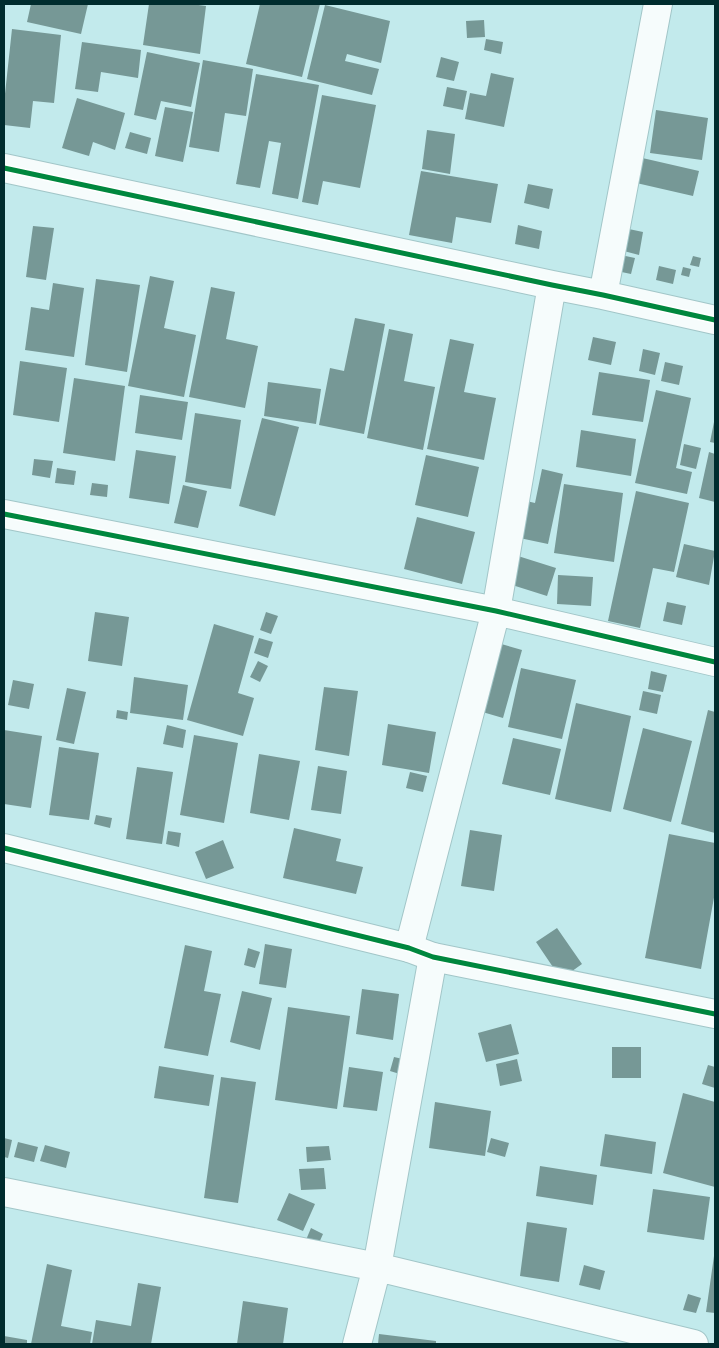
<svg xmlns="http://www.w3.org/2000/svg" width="719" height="1348" viewBox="0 0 719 1348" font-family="'Crimson Pro',serif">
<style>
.building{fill:#769896}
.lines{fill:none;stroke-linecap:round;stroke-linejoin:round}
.street-casing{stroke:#a2c6c8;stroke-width:30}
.secondary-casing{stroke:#a2c6c8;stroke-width:30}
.street{stroke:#f6fcfc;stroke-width:28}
.secondary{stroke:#f6fcfc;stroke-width:28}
.cycleway-casing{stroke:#fff;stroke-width:8}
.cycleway{stroke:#00873e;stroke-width:5}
</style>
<rect width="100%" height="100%" fill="#c2eaec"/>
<path class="building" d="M 31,4 L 88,4 L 81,34 L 27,22 Z
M 149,4 L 191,4 L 206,6 L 200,54 L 143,45 Z
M 260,4 L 320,4 L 302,77 L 246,64 Z
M 325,5 L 390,21 L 381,63 L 347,54 L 345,61 L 379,69 L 372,95 L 307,79 Z
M 484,20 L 485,37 L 467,38 L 466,21 Z
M 12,29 L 61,35 L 54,103 L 33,101 L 30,128 L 4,125 L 4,103 Z
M 486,39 L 503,42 L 501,54 L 484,50 Z
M 82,42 L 141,50 L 138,78 L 101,72 L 98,92 L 75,89 Z
M 147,52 L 200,63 L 191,107 L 161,101 L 156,120 L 134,115 Z
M 441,57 L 459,62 L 454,81 L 436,77 Z
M 203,60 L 253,69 L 246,116 L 225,113 L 219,152 L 189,147 Z
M 491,73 L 514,78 L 504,127 L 465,119 L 470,93 L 486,96 Z
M 256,74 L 319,85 L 298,199 L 272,194 L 281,143 L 269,141 L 260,188 L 236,184 Z
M 447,87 L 467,91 L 463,110 L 443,106 Z
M 322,95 L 376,105 L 360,188 L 323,181 L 318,205 L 302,202 Z
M 77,98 L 125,113 L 115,150 L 93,142 L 89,156 L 62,148 Z
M 165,107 L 193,112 L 183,162 L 155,156 Z
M 656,110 L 708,118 L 702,160 L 650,153 Z
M 427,130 L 455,134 L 450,174 L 422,169 Z
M 130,132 L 151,138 L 147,154 L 125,148 Z
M 638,157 L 699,171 L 693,196 L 632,182 Z
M 421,171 L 498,184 L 491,223 L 456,217 L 452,243 L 409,235 Z
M 528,184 L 553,189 L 549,209 L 524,203 Z
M 518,225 L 542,231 L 539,249 L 515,244 Z
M 33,226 L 54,228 L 46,280 L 26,277 Z
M 624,228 L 643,232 L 639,255 L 620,250 Z
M 616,254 L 635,258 L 631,274 L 612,270 Z
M 693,256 L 701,258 L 699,267 L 690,265 Z
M 659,266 L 676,270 L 673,284 L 656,280 Z
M 683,267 L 691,269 L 689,277 L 681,275 Z
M 150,276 L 174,281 L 164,328 L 196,335 L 184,397 L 128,386 Z
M 96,279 L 140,285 L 127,372 L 85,365 Z
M 53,283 L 84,288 L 74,357 L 25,350 L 31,307 L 49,310 Z
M 211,287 L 235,292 L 226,339 L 258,346 L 245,408 L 189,397 Z
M 355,318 L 385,324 L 364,434 L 319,425 L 330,368 L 344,371 Z
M 389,329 L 413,334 L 404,381 L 435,387 L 423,450 L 367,438 Z
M 593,337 L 616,342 L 611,365 L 588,360 Z
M 450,339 L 474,344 L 464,392 L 496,398 L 484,460 L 427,449 Z
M 643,349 L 660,353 L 655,375 L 639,371 Z
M 20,361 L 67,368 L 59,422 L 13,415 Z
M 665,362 L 683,366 L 679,385 L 661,381 Z
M 599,372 L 650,380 L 643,422 L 592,415 Z
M 74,378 L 125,386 L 115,461 L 63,453 Z
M 268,382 L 321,389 L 316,424 L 264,416 Z
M 656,390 L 691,398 L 676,468 L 692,472 L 687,494 L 635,483 Z
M 140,395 L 188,402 L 182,440 L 135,433 Z
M 195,413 L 241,420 L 231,489 L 185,482 Z
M 262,418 L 299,427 L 275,516 L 239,506 Z
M 714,422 L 715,422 L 715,443 L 710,442 Z
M 581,430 L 636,439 L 631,476 L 576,467 Z
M 684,444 L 701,448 L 696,469 L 680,465 Z
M 136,450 L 176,456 L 169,504 L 129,498 Z
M 709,452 L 715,454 L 715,502 L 699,498 Z
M 426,455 L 479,467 L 468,517 L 415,505 Z
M 34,459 L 53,461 L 50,478 L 32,475 Z
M 57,468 L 76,471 L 74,485 L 55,483 Z
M 542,469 L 563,474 L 548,544 L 510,536 L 518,499 L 535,503 Z
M 92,483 L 108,485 L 107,497 L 90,495 Z
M 564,484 L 623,493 L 614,562 L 554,553 Z
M 183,485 L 207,491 L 198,528 L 174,523 Z
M 636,491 L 689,503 L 674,572 L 653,568 L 640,628 L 608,621 Z
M 417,517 L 475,532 L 462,584 L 404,569 Z
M 684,544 L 715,551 L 709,585 L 676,577 Z
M 518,556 L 556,568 L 547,596 L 509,584 Z
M 558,575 L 593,577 L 591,606 L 557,604 Z
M 667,602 L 686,606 L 682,625 L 663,621 Z
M 95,612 L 129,617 L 122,666 L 88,661 Z
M 266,612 L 278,616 L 271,634 L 260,630 Z
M 214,624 L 254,636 L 238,693 L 254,698 L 243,736 L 187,720 Z
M 259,638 L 273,642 L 268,658 L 254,653 Z
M 498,643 L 522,650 L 503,718 L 479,711 Z
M 258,661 L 268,666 L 260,682 L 250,677 Z
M 521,668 L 576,680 L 562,739 L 508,727 Z
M 651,671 L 667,675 L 663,692 L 648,689 Z
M 134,677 L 188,685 L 183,720 L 130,713 Z
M 13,680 L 34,684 L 29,709 L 8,705 Z
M 324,687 L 358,691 L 349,756 L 315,750 Z
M 67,688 L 86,692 L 74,744 L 56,740 Z
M 643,691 L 661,695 L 657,714 L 639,710 Z
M 576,703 L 631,716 L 611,812 L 555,799 Z
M 117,710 L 128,712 L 127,720 L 116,718 Z
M 708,710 L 715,712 L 715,833 L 681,824 Z
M 388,724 L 436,732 L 429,773 L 382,765 Z
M 167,725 L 186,730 L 183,748 L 163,744 Z
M 643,728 L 692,741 L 671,822 L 623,809 Z
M 4,730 L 42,736 L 31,808 L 4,804 Z
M 194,735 L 238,743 L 224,823 L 180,815 Z
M 513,738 L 561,749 L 550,795 L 502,784 Z
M 59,747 L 99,753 L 89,820 L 49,815 Z
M 259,754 L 300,761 L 289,820 L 250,813 Z
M 318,766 L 347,771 L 341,814 L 311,810 Z
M 137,767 L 173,772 L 162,844 L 126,839 Z
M 410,772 L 427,776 L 423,792 L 406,788 Z
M 96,815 L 112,818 L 110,828 L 94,824 Z
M 294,828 L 341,839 L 336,861 L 363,867 L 356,894 L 283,878 Z
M 470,830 L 502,835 L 494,891 L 461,886 Z
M 168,831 L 181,833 L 179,847 L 166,844 Z
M 669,834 L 715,843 L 715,892 L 701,969 L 645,958 Z
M 223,840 L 234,868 L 206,879 L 195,852 Z
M 557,928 L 582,964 L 561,979 L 536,942 Z
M 265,944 L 292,949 L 286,988 L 259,984 Z
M 185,945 L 212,951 L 204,991 L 221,994 L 208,1056 L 164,1048 Z
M 248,948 L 260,952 L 255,968 L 244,965 Z
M 362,989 L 399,994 L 393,1040 L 356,1034 Z
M 242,991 L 272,998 L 260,1050 L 230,1042 Z
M 288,1007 L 350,1016 L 337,1109 L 275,1100 Z
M 511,1024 L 519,1054 L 486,1062 L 478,1033 Z
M 612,1047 L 641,1047 L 641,1078 L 612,1078 Z
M 394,1057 L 407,1060 L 403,1075 L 390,1071 Z
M 517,1059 L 522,1081 L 500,1086 L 496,1064 Z
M 708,1065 L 715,1067 L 715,1088 L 702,1084 Z
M 159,1066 L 214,1075 L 209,1106 L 154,1098 Z
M 349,1067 L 383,1072 L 377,1111 L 343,1107 Z
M 221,1077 L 256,1082 L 238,1203 L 204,1198 Z
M 683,1093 L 715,1102 L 715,1187 L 663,1173 Z
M 435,1102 L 491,1111 L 485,1156 L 429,1148 Z
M 605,1134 L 656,1142 L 652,1174 L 600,1166 Z
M 4,1138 L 12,1140 L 8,1158 L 4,1157 Z
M 491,1138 L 509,1143 L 505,1157 L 487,1152 Z
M 18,1142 L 38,1147 L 34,1162 L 14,1157 Z
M 45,1145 L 70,1152 L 66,1168 L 40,1161 Z
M 329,1146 L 331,1160 L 307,1162 L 306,1147 Z
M 540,1166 L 597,1175 L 593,1205 L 536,1196 Z
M 324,1168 L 326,1189 L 301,1190 L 299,1169 Z
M 653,1189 L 710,1197 L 704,1240 L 647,1232 Z
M 289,1193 L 315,1204 L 303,1231 L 277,1220 Z
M 527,1222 L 567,1228 L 559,1282 L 520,1276 Z
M 311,1228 L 323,1234 L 315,1252 L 303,1247 Z
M 714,1256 L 715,1256 L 715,1313 L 706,1312 Z
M 47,1264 L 72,1270 L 61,1326 L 92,1332 L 90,1344 L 31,1344 Z
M 584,1265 L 605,1271 L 600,1290 L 579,1285 Z
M 138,1283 L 161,1287 L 151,1344 L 92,1344 L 96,1320 L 131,1326 Z
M 688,1294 L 701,1298 L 696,1313 L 683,1310 Z
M 243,1301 L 288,1308 L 283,1344 L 237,1344 Z
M 379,1334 L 436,1341 L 436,1344 L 378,1344 Z
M 4,1336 L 27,1340 L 27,1344 L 4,1344 Z"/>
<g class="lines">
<defs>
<path id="street" d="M 4,168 L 552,285 L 603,295 L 715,320
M 603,295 L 658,4
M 4,514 L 496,611 L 715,662
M 409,948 L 496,611 L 552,285
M 4,1192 L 377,1267 L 694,1344
M 357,1344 L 377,1267 L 433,957"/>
<path id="secondary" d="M 4,848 L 409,948 L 433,957 L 715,1014"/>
</defs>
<use href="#street" class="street-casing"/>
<use href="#secondary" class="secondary-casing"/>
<use href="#street" class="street"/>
<use href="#secondary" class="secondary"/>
<defs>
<path id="cycleway" d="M 4,168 L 552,285 L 603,295 L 715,320
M 4,514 L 496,611 L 715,662
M 4,848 L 409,948 L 433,957 L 715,1014"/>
</defs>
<use href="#cycleway" class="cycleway-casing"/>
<use href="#cycleway" class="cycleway"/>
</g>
<rect width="719" height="1348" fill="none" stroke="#002c2e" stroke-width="10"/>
</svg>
